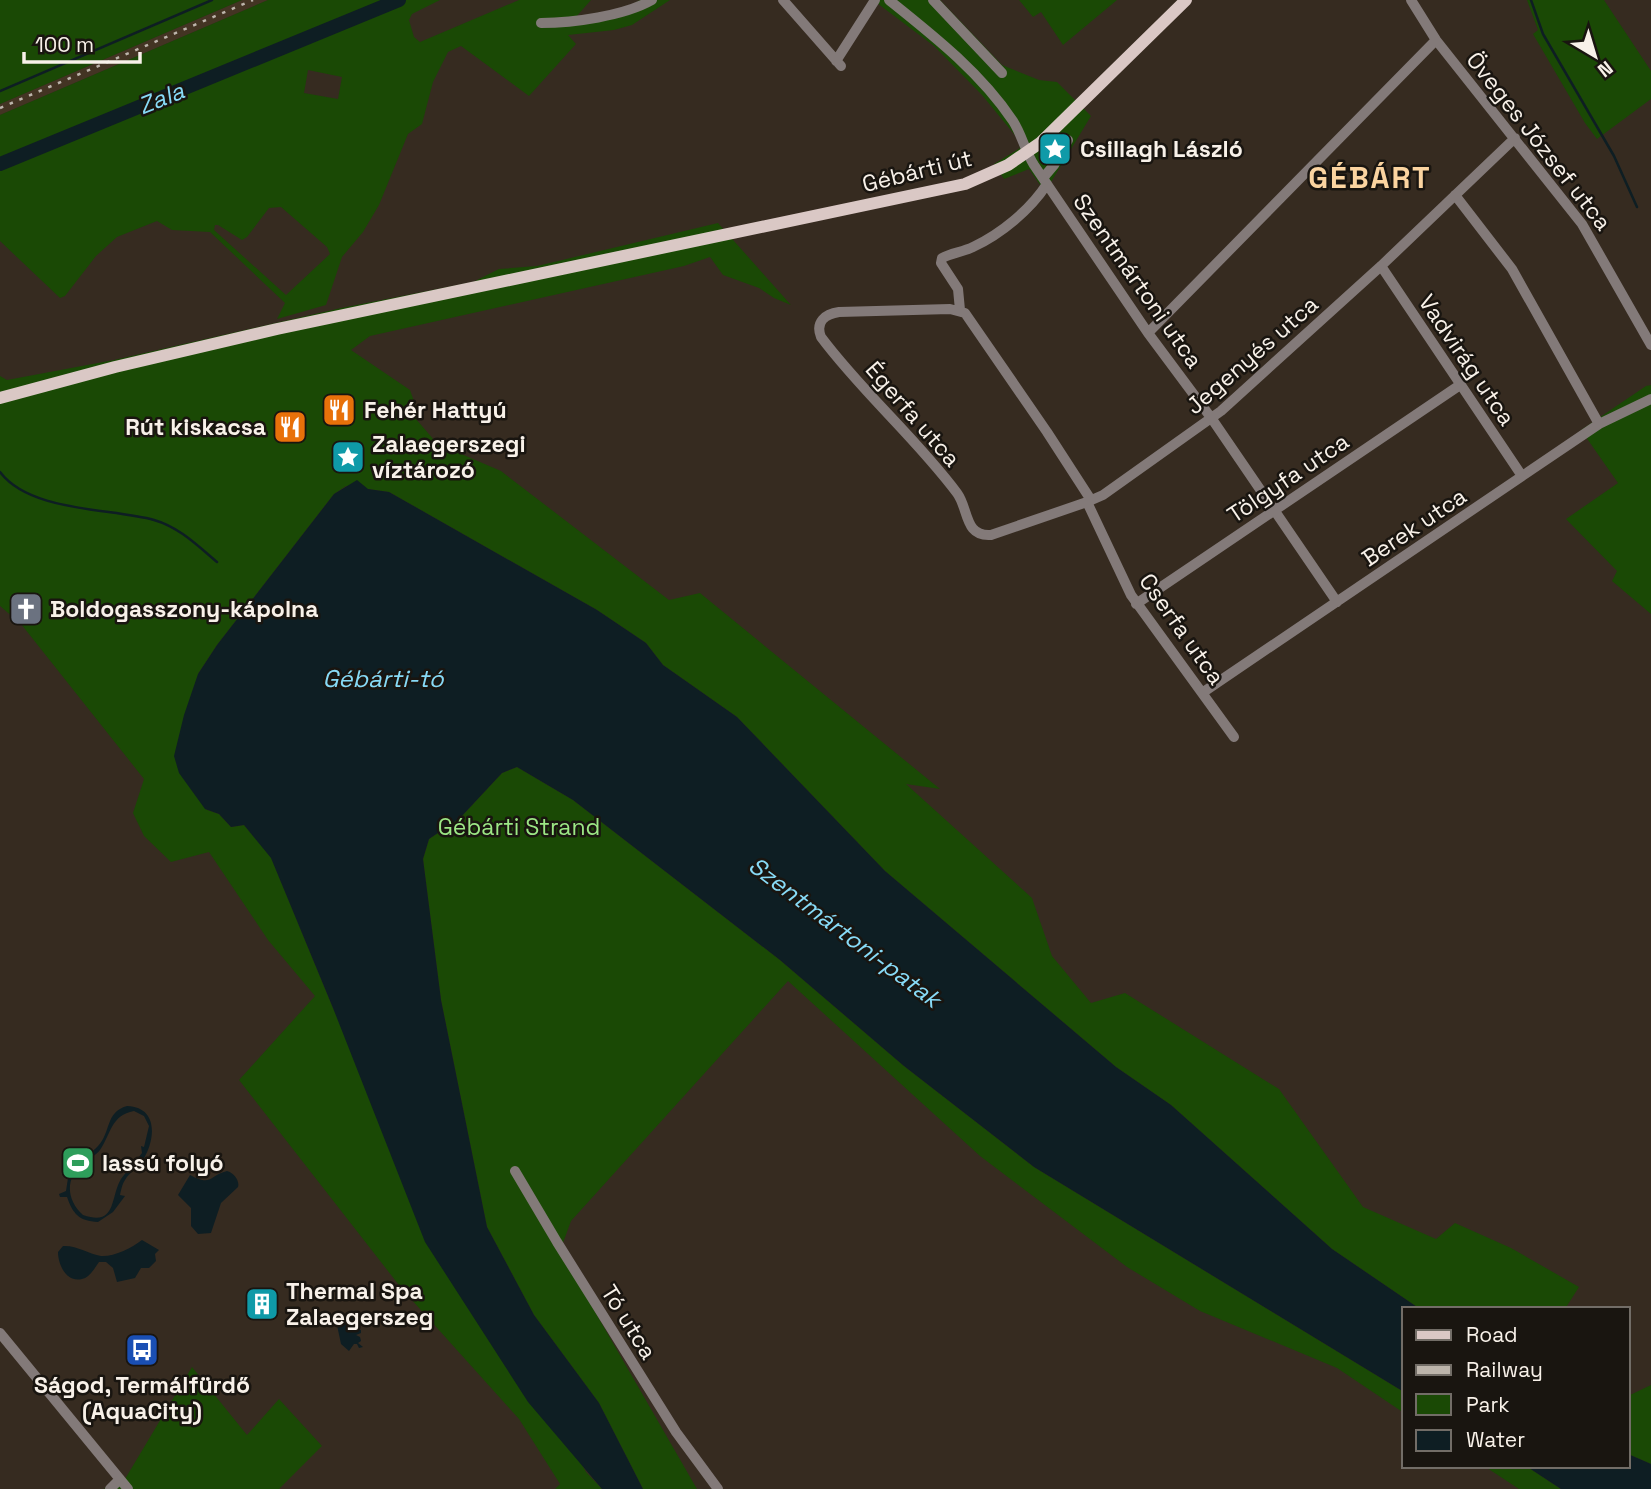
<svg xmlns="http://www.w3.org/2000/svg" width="1651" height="1489" viewBox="0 0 1651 1489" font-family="'Space Grotesk',sans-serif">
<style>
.built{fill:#433423}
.green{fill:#1a4905;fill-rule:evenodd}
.water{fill:#0e1e23;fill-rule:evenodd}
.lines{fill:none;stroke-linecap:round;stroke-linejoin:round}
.stream{stroke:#0e1e23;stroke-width:2.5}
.river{stroke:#0e1e23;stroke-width:14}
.minor{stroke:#837a79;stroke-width:10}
.major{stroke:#dac8c5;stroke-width:12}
.rail{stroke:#bcb4ab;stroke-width:2.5;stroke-dasharray:3.5 7;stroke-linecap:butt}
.labels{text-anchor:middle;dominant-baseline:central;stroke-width:5;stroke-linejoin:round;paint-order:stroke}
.street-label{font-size:23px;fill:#f8f1e9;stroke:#191510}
.poi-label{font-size:23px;font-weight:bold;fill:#f8f1e9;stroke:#191510;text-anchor:start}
.park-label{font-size:23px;fill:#9ce785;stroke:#191510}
.water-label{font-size:24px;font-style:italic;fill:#87daf6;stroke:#191510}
.district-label{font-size:30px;font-weight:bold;letter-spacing:2px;fill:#fbd4a0;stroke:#191510}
</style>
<rect width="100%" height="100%" fill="#362b20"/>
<path class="built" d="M 242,0 L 268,0 L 0,115 L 0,104 Z"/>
<path class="green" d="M 0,0 L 242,0 L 0,104 Z
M 268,0 L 440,0 L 412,14 L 409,20 L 414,37 L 420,42 L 519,0 L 591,0 L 576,17 L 626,8 L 640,0 L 670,0 L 632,25 L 614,30 L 568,35 L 576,44 L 529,96 L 461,46 L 448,52 L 433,82 L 422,124 L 408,134 L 379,205 L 363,232 L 342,257 L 326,305 L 277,319 L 285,303 L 210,232 L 172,230 L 157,221 L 117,237 L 96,256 L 65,296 L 60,298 L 0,241 L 0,115 ZM 308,70 L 342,77 L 338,99 L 304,93 ZM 281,207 L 327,247 L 330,254 L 286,295 L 214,230 L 215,225 L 218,225 L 242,240 L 247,237 L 269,208 Z
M 873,0 L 940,0 L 1002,65 L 1039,80 L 1057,82 L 1091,116 L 1045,192 L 1029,169 L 1004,179 L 994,164 L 1020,148 L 1018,139 L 982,95 L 934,46 Z
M 1019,0 L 1117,0 L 1063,45 L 1041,12 L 1033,17 Z
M 1527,0 L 1604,0 L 1651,71 L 1651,99 L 1597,139 L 1585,123 L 1533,34 L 1538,30 Z
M 718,223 L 791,305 L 774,298 L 759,288 L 723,275 L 710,257 L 684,266 L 370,336 L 351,350 L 410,390 L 416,407 L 416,419 L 434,440 L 452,450 L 501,471 L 669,600 L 700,593 L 940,789 L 906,784 L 1032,898 L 1052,956 L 1091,1003 L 1125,993 L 1279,1089 L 1363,1207 L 1436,1239 L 1455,1223 L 1511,1248 L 1579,1287 L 1565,1309 L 1420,1309 L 1332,1249 L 1171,1105 L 1116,1067 L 885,871 L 737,717 L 663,665 L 646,643 L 597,610 L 389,492 L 346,486 L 334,494 L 217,645 L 198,674 L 205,809 L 219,814 L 231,827 L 244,825 L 271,857 L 333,1008 L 586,1472 L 602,1489 L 555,1489 L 560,1484 L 519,1419 L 402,1289 L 239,1080 L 315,996 L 268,940 L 209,852 L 171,862 L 144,836 L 133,813 L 144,779 L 21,624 L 0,606 L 0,376 L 7,380 L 114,360 L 341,308 L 473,282 L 499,269 L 537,266 Z
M 1651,385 L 1651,614 L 1612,581 L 1617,571 L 1566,519 L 1618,483 L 1581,430 L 1646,386 Z
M 517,767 L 573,800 L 780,960 L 904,1066 L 1034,1167 L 1404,1392 L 1404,1413 L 1337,1368 L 1200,1311 L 1127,1267 L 980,1156 L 788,981 L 571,1221 L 560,1251 L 697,1489 L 643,1489 L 599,1403 L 534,1315 L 487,1227 L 441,1000 L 423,859 L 429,839 L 460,818 L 502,773 Z
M 192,1367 L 247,1435 L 279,1399 L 322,1446 L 279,1489 L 104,1489 L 110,1483 L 125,1479 Z
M 1651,1385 L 1651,1464 L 1628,1454 L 1628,1396 Z
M 1484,1466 L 1526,1466 L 1561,1489 L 1519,1489 Z"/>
<path class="water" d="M 357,480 L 368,489 L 389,492 L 597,610 L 646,643 L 663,665 L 737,717 L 885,871 L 1116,1067 L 1171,1105 L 1332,1249 L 1420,1309 L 1404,1309 L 1404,1392 L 1034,1167 L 904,1066 L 780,960 L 573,800 L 517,767 L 502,773 L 460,818 L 429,839 L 423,859 L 441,1000 L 487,1227 L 534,1315 L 599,1403 L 643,1489 L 602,1489 L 528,1402 L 425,1242 L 333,1008 L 271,858 L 244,825 L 231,827 L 219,814 L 205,809 L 179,773 L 174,756 L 184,715 L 198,674 L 217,645 L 334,494 Z
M 127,1106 C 158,1107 156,1139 143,1160 C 139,1168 129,1172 125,1180 C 122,1184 121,1191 120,1195 L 125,1196 L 113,1212 L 98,1222 C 79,1221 73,1214 67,1197 L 60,1197 L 59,1194 L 66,1191 L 68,1178 L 65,1178 L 65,1175 L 69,1174 C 76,1159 88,1157 98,1146 C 111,1133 105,1112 127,1106 ZM 134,1111 L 144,1116 L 149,1126 L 144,1147 L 141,1146 L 142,1153 C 136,1162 127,1170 121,1179 C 110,1197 117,1227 83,1215 C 66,1200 65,1178 83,1163 C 88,1158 96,1156 100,1150 C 111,1134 111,1115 134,1111 Z
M 227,1171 C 234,1173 240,1181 238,1187 L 221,1203 L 211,1233 L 198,1234 L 191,1226 L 191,1208 L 178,1195 L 190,1175 C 212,1187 210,1175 227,1171 Z
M 142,1240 L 159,1250 L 155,1254 L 156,1261 L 149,1268 L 141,1268 L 135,1278 L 117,1282 L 113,1268 L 106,1262 L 99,1262 C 95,1268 89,1278 82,1279 C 66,1283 58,1264 58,1252 L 63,1246 C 76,1245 89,1254 101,1256 C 113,1257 132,1248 142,1240 Z
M 351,1316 L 358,1319 L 358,1323 L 353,1329 L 361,1330 L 361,1333 L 356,1335 L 360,1337 L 361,1341 L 358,1343 L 363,1347 L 359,1348 L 357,1344 L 354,1344 L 349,1351 L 341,1344 L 337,1325 L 340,1320 L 346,1323 Z
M 1628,1454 L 1651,1464 L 1651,1489 L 1561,1489 L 1526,1466 L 1628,1466 Z"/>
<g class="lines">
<path class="stream" d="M 1531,0 L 1543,34 L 1614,156 L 1637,207
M 0,91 L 212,0
M 0,472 C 30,512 110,508 154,520 C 179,527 198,546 217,562"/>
<path class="river" d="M 0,164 L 399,0"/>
<path class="minor" d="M 783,0 L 841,66
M 889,0 C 934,36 981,73 1013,121 C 1022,135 1025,151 1034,165 L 1148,333 L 1212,419 L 1337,602
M 933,0 L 1002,73
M 1411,0 L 1436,40 L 1582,224 L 1651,345
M 541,23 C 573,23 624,16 652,0
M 836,61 L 875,0
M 1043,178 L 1054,165 L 1068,140
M 1455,195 L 1512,269 L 1599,424
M 1381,266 L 1522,476
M 960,310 L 958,289 L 941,263 L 942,258 C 951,253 963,252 973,247 C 1001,234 1030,210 1047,184
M 1148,333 L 1436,40
M 1091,500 L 1047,432 L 965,313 L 950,309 L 839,312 C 825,314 815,322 821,337 C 862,392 916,438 957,493 C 969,509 964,537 991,535 L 1087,502 L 1103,495 L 1221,411 L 1381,266 L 1515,138
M 1087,502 L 1131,595 L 1234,737
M 1136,604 L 1460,385
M 1202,693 L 1599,424 L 1651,399
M 515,1171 L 557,1242 L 676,1432 L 718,1489
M 0,1333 L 128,1489
M 110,1489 L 120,1479"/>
<path class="major" d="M 0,398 L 115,367 L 277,329 L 965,184 L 1008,165 L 1040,143 L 1186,0"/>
<path class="rail" d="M 0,108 L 253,0"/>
</g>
<defs>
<symbol id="sight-square" viewBox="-11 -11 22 22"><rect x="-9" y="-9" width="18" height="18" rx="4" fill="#0f9aa8" stroke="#191510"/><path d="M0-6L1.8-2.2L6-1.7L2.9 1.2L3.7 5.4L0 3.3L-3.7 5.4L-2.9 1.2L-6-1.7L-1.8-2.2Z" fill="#fff"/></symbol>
<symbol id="restaurant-square" viewBox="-11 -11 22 22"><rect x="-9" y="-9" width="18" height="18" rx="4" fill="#e8710a" stroke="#191510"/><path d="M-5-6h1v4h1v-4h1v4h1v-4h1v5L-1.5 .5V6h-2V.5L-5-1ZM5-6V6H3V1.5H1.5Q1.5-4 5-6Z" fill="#fff"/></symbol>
<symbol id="church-square" viewBox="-11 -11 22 22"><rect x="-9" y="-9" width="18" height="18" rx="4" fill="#6b7280" stroke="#191510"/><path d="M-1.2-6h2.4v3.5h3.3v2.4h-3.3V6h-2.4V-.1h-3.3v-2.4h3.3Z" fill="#fff"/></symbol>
<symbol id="stadium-square" viewBox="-11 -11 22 22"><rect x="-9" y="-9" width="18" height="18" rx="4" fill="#2e9e5b" stroke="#191510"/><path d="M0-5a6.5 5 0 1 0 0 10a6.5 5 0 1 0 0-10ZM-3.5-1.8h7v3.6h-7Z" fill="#fff"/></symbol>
<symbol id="building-square" viewBox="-11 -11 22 22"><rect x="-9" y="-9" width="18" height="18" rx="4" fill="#0f9aa8" stroke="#191510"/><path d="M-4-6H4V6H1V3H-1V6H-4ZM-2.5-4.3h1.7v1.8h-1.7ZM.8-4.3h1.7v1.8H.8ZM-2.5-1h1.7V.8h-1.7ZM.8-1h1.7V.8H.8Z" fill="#fff"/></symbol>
<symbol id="bus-square" viewBox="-11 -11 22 22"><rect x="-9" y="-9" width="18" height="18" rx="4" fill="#1a4fb4" stroke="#191510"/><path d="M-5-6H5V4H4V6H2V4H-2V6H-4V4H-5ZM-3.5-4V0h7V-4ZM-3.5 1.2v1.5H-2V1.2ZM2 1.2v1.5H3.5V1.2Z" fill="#fff"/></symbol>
</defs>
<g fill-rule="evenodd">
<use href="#sight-square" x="1036" y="130" width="38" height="38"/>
<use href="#restaurant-square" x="320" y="391" width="38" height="38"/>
<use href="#restaurant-square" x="271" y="408" width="38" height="38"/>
<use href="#sight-square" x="329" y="438" width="38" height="38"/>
<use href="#church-square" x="7" y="590" width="38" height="38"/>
<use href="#stadium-square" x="59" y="1144" width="38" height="38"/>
<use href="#building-square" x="243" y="1285" width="38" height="38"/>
<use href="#bus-square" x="123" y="1331" width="38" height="38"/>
</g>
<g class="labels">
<g class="street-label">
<text transform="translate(1539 141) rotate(52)">Öveges József utca</text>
<text transform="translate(917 171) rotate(-14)">Gébárti út</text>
<text transform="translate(1138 281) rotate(55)">Szentmártoni utca</text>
<text transform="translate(1252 355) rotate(-41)">Jegenyés utca</text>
<text transform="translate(1467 360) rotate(56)">Vadvirág utca</text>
<text transform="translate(913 414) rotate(49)">Égerfa utca</text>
<text transform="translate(1288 478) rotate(-34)">Tölgyfa utca</text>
<text transform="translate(1414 527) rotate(-34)">Berek utca</text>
<text transform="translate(1182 629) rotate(55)">Cserfa utca</text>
<text transform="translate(629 1322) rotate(58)">Tó utca</text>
</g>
<g class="poi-label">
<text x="1080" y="149">Csillagh László</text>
<text x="364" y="410">Fehér Hattyú</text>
<text x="266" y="427" text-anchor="end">Rút kiskacsa</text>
<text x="372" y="444">Zalaegerszegi<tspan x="372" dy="26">víztározó</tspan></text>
<text x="50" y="609">Boldogasszony-kápolna</text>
<text x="102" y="1163">lassú folyó</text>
<text x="286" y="1291">Thermal Spa<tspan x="286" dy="26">Zalaegerszeg</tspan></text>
<text x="142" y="1385" text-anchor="middle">Ságod, Termálfürdő<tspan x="142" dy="26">(AquaCity)</tspan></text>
</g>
<g class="park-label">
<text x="519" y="827">Gébárti Strand</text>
</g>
<g class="water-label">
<text transform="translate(161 98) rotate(-22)">Zala</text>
<text x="383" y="678">Gébárti-tó</text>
<text transform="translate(845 932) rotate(37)">Szentmártoni-patak</text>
</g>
<g class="district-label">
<text x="1370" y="177">GÉBÁRT</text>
</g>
</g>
<rect x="1402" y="1307" width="228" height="161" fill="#191510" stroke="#726d67" stroke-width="2"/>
<rect x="1416" y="1330" width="35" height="10" fill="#dac8c5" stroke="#726d67" stroke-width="2"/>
<text x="1466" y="1342" font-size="21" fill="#f8f1e9">Road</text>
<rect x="1416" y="1365" width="35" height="10" fill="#bcb4ab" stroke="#726d67" stroke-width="2"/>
<text x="1466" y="1377" font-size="21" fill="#f8f1e9">Railway</text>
<rect x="1416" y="1394" width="35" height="21" fill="#1a4905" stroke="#726d67" stroke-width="2"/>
<text x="1466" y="1412" font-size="21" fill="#f8f1e9">Park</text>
<rect x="1416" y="1430" width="35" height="21" fill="#0e1e23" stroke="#726d67" stroke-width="2"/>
<text x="1466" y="1447" font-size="21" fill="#f8f1e9">Water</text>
<g transform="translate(1595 56) rotate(142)" stroke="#191510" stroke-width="5" paint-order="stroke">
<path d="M0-5L12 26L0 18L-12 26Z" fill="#f8f1e9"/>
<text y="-10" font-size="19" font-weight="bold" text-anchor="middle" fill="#f8f1e9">N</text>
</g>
<path d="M24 52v10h116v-10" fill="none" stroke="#f8f1e9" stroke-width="3.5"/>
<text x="35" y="52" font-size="21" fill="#f8f1e9" stroke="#191510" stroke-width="5" paint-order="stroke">100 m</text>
</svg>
